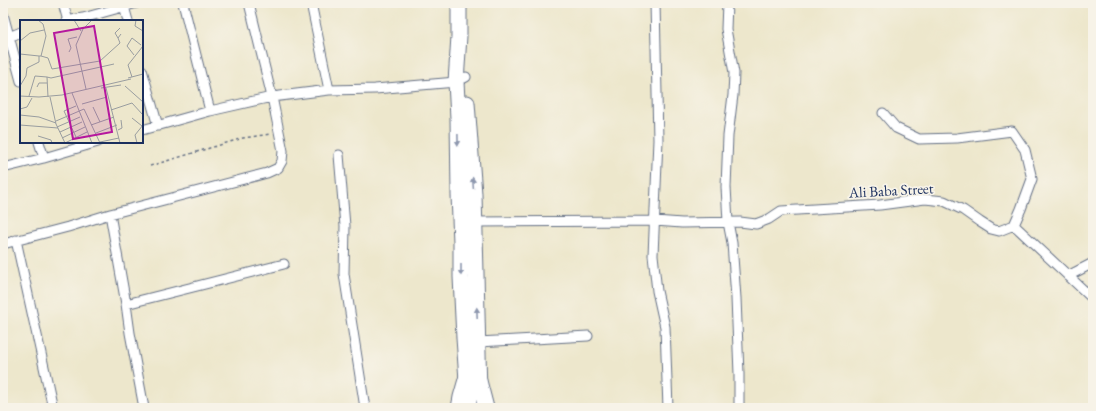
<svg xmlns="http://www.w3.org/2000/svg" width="1096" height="411" viewBox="0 0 1096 411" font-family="'EB Garamond',serif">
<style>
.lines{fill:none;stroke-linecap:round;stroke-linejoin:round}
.minor-casing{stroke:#646f84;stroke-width:11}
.primary-casing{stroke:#646f84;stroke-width:17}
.trunk-casing{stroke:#646f84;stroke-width:17}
.path{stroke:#646f84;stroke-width:1.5;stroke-dasharray:3 3;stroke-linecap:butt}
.minor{stroke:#fff;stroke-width:9}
.primary{stroke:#fff;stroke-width:15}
.trunk{stroke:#fff;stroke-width:15}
.oneway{fill:#8d97ae}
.labels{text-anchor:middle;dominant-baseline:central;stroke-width:3.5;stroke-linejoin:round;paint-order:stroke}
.street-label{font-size:15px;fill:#1b2f5e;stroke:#f7f3e8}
.inset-road{fill:none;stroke:#999da0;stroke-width:1}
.view{fill:#b5179e;fill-opacity:0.15;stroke:#b5179e;stroke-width:2}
.inset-edge{fill:none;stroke:#1b2f5e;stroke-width:2}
</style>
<rect width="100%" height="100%" fill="#f7f3e8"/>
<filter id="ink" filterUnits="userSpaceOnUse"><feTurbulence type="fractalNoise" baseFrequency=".025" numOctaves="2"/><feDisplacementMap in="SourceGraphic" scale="8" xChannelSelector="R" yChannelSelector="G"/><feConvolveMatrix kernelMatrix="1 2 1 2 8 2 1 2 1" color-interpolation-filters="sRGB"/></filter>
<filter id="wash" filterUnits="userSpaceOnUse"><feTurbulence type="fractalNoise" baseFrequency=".012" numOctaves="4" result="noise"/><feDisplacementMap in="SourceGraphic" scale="16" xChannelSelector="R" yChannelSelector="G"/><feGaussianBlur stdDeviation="0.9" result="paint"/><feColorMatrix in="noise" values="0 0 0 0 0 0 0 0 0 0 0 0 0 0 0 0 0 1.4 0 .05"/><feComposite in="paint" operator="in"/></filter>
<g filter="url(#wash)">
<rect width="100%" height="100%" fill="#ede7cc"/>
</g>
<g filter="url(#ink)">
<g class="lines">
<defs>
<path id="minor" d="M 63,3 L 68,21
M 123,3 L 128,21
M 183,3 L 210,111
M 311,3 L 329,90
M 655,3 L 658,140 L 653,255 L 657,291 L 665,327 L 668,408
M 727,3 L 726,29 L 734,73 L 733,95 L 728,136 L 726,187 L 728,222 L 732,243 L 736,298 L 739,374 L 739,408
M 3,14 L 21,81
M 66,21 L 83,18 L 137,3
M 9,37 L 21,32
M 142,70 L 158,126
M 883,113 L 896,128 L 919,139 L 957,138 L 1012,131 L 1025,150 L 1032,179 L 1021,209 L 1014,225
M 142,130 L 210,111 L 272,97 L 329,90 L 375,89 L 456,82 L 466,77
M 39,142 L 44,158
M 339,155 L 345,226 L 344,274 L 365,408
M 3,168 L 44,158 L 98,142
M 110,214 L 126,304 L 130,333 L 144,408
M 474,222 L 655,221 L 682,223 L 740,222 L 756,224 L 769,219 L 781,211 L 880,205 L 925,199 L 944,201 L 963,210 L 980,222 L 991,229 L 999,231 L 1014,225 L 1093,299
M 16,240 L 53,408
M 3,244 L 68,227 L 110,214 L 164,200 L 267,173 L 278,168 L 282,161 L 283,151 L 272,97 L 249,3
M 1068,276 L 1093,263
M 126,304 L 284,264
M 478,342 L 588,336"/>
<path id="primary" d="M 459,3 L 459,36 L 456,82 L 458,118 L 459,195 L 461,242 L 461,277 L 464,338 L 469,408
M 467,103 L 474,194 L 479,393"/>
<path id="trunk" d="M 479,381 L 486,408
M 459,408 L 461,397 L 467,376"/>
</defs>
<use href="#minor" class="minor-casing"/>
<use href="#primary" class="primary-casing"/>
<use href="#trunk" class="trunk-casing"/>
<path class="path" d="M 150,166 L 243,138 L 271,134"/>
<use href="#minor" class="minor"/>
<use href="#primary" class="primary"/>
<use href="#trunk" class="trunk"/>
</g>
<defs><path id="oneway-solid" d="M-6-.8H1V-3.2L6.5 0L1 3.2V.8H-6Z"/></defs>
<g class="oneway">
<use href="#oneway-solid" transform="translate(458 140) rotate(89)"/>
<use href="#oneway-solid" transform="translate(473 183) rotate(-94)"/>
<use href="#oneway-solid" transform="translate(461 270) rotate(90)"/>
<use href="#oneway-solid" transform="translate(477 313) rotate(-92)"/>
</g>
</g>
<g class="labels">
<g class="street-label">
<text transform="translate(891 190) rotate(-3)">Ali Baba Street</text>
</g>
</g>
<g transform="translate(20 20)">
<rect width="123" height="123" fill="#ede7cc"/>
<path class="inset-road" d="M 54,0 L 61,11M 116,0 L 115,6 L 123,11M 98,18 L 95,13 L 100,8M 0,21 L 10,13 L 24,10M 49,32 L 51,28 L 48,19 L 57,17M 0,34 L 19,36M 114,35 L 107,26 L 112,18 L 121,25M 21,36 L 28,38 L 32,49 L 80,41 L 100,23 L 98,18 L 101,14M 27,57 L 31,58 L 94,44M 112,57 L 108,45 L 123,26M 108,58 L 123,54M 0,66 L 6,56 L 7,48 L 19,42 L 19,36 L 21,36 L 26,16 L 23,4 L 18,0M 105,66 L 123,82M 17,67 L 19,63 L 27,63M 81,68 L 101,65M 86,68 L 100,123M 66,69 L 56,25 L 63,9 L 72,0M 52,73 L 72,123M 0,76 L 19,77 L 42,75 L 111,59M 9,76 L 15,56 L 27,57 L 28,77M 30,77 L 36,104 L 45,123M 62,84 L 87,77M 56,86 L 44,91 L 56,117M 73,87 L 80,102M 0,89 L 7,87 L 12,78M 91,90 L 112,83 L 123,95M 0,95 L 19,97 L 36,103M 112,98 L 122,106M 36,101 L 64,89 L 80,123M 0,105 L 38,108M 71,105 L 94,97M 37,107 L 60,97M 98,110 L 102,108 L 101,100M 40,112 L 62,102M 76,113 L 97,105M 18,116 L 31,120 L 32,123M 42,118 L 65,107M 80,122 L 99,118M 45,123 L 67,112M 117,123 L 115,115 L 123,105"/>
<path class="view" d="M 74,6 L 92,112 L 53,119 L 34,13 Z"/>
<rect width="123" height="123" class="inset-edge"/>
</g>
<rect width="1096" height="411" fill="none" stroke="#f7f3e8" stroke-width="16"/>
</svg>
